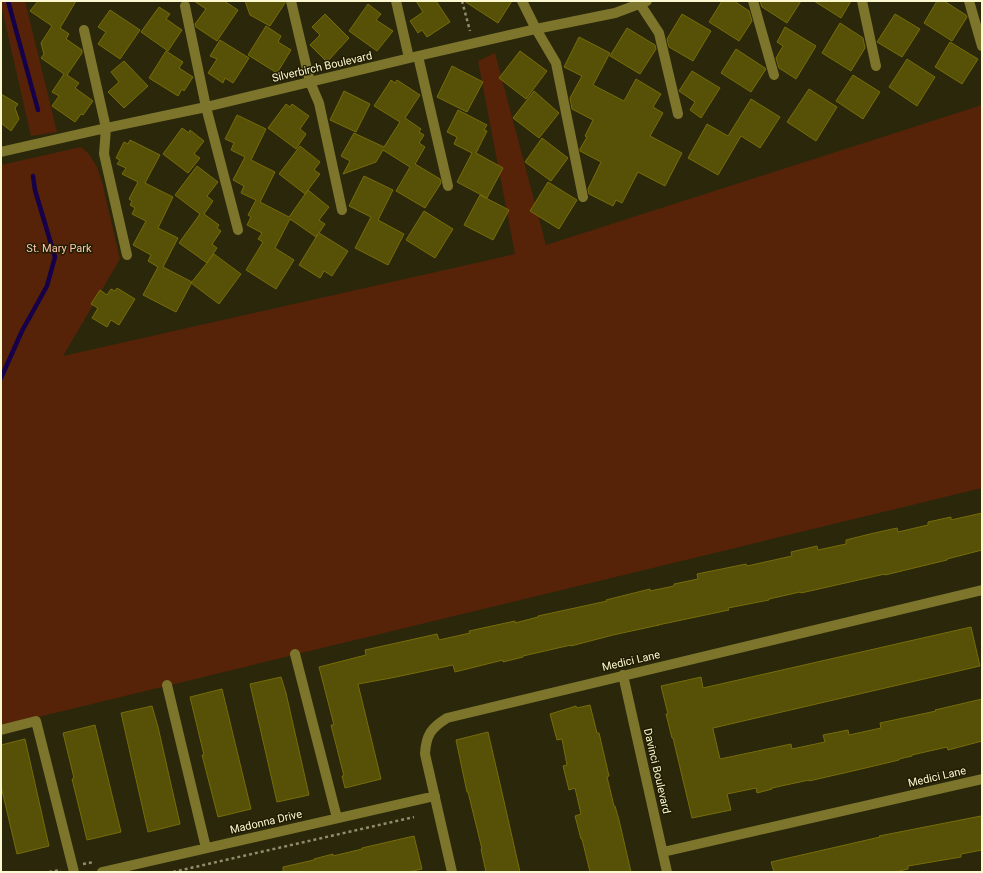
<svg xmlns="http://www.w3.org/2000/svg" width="983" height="873" viewBox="0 0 983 873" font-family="Roboto,sans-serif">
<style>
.green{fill:#562309}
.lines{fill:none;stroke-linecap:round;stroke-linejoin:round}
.stream{stroke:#150049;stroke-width:4.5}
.building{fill:#575007;stroke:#766d09}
.path{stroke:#918d6b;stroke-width:2.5;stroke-dasharray:3 3;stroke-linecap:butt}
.minor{stroke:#7c752b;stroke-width:10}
.labels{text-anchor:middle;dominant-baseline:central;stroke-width:3;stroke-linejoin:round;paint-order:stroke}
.street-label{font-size:11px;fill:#fbf7ce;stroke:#201d03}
.park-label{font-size:11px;fill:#ffc7af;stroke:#201d03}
</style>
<rect width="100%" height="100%" fill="#2a270b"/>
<path class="green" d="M 1,1 L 25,1 L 57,132 L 31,136 L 1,5 Z
M 495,53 L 546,245 L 982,105 L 982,488 L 1,726 L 1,165 L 81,147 L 89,154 L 97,167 L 102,182 L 120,259 L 63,356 L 515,254 L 478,61 Z"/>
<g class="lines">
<path class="stream" d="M 8,1 L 38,110
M 1,378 L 22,331 L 47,286 L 55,257 L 35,190 L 33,176"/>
</g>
<path class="building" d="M 38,1 L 76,1 L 60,28 L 69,34 L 66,39 L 82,50 L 82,53 L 67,75 L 79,83 L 75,88 L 93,101 L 83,115 L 81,114 L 75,122 L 52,106 L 59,96 L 52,92 L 64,74 L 41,58 L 44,54 L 41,43 L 52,26 L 30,11 Z
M 194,1 L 224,1 L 238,10 L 217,41 L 196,27 L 195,24 L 206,9 Z
M 245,1 L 285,1 L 285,3 L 270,26 L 250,15 Z
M 416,1 L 436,1 L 450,22 L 427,37 L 422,30 L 418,33 L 410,21 L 423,12 Z
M 464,1 L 512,1 L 498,23 Z
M 722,1 L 734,1 L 749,11 L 752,21 L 739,41 L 709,22 Z
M 760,1 L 801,1 L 787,23 L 762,7 Z
M 814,1 L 851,1 L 841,18 Z
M 937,1 L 944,1 L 966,15 L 967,17 L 952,41 L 924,23 Z
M 368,4 L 381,14 L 376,20 L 393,31 L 377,51 L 349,31 Z
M 159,7 L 170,14 L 166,19 L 182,30 L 168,51 L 141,32 Z
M 110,10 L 140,30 L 120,59 L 98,44 L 106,32 L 98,27 Z
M 325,14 L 349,38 L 327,62 L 310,45 L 320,35 L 312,27 Z
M 682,14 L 711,31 L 693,61 L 669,47 L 667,39 Z
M 895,14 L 920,29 L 902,57 L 877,42 Z
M 840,23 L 863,38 L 865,48 L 851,71 L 822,53 Z
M 266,26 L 281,36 L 278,42 L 291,50 L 277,73 L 248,55 Z
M 785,27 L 816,46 L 796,79 L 779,68 L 776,58 L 783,46 L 777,42 Z
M 627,28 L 655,45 L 656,49 L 640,74 L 610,56 Z
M 579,37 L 610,53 L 593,85 L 624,101 L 636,79 L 661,94 L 653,107 L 663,113 L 650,136 L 682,153 L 665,186 L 638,172 L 622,203 L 616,200 L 613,206 L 589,194 L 588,189 L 601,162 L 580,151 L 580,149 L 587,137 L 585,136 L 593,120 L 572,109 L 570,98 L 582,76 L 564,67 Z
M 220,40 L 249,58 L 233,83 L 225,78 L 223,83 L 208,73 L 217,59 L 210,56 Z
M 950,42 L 978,59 L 962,84 L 935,67 Z
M 736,49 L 765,68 L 766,69 L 751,92 L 721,73 Z
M 166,51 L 183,62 L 179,68 L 193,77 L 184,91 L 182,89 L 178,96 L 149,78 Z
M 520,51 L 547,71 L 526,99 L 499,78 Z
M 907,59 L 935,77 L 917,106 L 889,87 Z
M 124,61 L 148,86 L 124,108 L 108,92 L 119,82 L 111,72 Z
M 452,66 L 483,82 L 467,112 L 437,97 Z
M 692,71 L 720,88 L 701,118 L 690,110 L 695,102 L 679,91 Z
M 853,75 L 880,92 L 863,119 L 836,101 Z
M 391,80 L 395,83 L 397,80 L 420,95 L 405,118 L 421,129 L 419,132 L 424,135 L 419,143 L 425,147 L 415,164 L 440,179 L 441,183 L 425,208 L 396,191 L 410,167 L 383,150 L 376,162 L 343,174 L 350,161 L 341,156 L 354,133 L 384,147 L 400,122 L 374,106 Z
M 809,89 L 837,107 L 816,141 L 787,122 Z
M 344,91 L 370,104 L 356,132 L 330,120 Z
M 534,91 L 559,113 L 539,138 L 513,118 Z
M 1,94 L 18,104 L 15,108 L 19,119 L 11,131 L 1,123 Z
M 751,99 L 780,117 L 760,148 L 741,136 L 718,175 L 688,158 L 707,124 L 728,136 Z
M 286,104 L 290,107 L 292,104 L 309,116 L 300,129 L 306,134 L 296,149 L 268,128 Z
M 458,110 L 487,125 L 484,130 L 487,131 L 476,153 L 503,168 L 487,198 L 457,182 L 472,153 L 454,144 L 457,137 L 447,132 Z
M 237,115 L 266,129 L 251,160 L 275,172 L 260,202 L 289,217 L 308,190 L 329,207 L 319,220 L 325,224 L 319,233 L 348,251 L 332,276 L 324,271 L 320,278 L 299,265 L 318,234 L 316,237 L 290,219 L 275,248 L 294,260 L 276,289 L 246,270 L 263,242 L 258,239 L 262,233 L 247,225 L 251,217 L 248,215 L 256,200 L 241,193 L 244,186 L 233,180 L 245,157 L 231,150 L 234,143 L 225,139 Z
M 182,128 L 189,133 L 190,130 L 204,141 L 194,154 L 200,158 L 188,173 L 163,154 Z
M 542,138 L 568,158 L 551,181 L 525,162 Z
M 130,140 L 160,155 L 145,183 L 173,197 L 158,228 L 178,238 L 163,267 L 192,282 L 176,312 L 143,295 L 158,267 L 148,261 L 151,255 L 133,245 L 146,221 L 132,214 L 135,208 L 130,205 L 132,201 L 129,199 L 138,182 L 122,174 L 126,168 L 117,164 L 120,160 L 116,158 L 124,142 L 128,144 Z
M 300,146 L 320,162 L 314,170 L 320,174 L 305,194 L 279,174 Z
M 197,166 L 218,182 L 207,196 L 213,201 L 204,214 L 219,225 L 217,228 L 221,231 L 212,244 L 217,248 L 207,263 L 179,243 L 200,214 L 175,195 Z
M 364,176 L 393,190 L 378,220 L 404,234 L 388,265 L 355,248 L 371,217 L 349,206 Z
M 548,182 L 577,200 L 559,229 L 530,211 Z
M 480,195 L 509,210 L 493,240 L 464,225 Z
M 424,211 L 453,229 L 435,258 L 406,240 Z
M 214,254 L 241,274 L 219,304 L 191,283 Z
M 117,288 L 135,299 L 119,325 L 111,320 L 107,327 L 92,318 L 98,308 L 91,304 L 100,290 L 107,295 L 111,289 L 115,291 Z
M 982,513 L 982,550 L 947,559 L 947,560 L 885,575 L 885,574 L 801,593 L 800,592 L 769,599 L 769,600 L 728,608 L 729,610 L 658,625 L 659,625 L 613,635 L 571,646 L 571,645 L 523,656 L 523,657 L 503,662 L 503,660 L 455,672 L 453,665 L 391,678 L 358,684 L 381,779 L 345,788 L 342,776 L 344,776 L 331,725 L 334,725 L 319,667 L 366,655 L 365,650 L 437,634 L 439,640 L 470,633 L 469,631 L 515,621 L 515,623 L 538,617 L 538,616 L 607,601 L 606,600 L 650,589 L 650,591 L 674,586 L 674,584 L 698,579 L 697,574 L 746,564 L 747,566 L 792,556 L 791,552 L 817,546 L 818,550 L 846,544 L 846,540 L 870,534 L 897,528 L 898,532 L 928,525 L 928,522 L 951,517 L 951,520 Z
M 971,627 L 980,666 L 713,728 L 713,729 L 720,759 L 791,744 L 792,749 L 825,742 L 823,735 L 848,730 L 849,735 L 881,728 L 880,723 L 936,711 L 935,710 L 982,699 L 982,741 L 948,750 L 947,747 L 912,755 L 912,756 L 899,759 L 899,760 L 857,770 L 809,781 L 809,780 L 772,788 L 772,789 L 757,793 L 756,788 L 727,794 L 731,810 L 692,818 L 673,738 L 672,738 L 666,714 L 668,714 L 661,686 L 701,677 L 703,688 Z
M 281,677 L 286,693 L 309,795 L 277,802 L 250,684 Z
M 222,689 L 251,809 L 218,817 L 202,755 L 204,755 L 190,697 Z
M 590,705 L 597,733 L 599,733 L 609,776 L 607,777 L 614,806 L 615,806 L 619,820 L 631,872 L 590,872 L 582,839 L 581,839 L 575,816 L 581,814 L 575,788 L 569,790 L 563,766 L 567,765 L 562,739 L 557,740 L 550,714 L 576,706 L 577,708 Z
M 152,706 L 158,727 L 180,824 L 148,832 L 121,713 Z
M 95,725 L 121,832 L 87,840 L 72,779 L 74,778 L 63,733 Z
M 488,732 L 503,797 L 520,872 L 486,872 L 481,849 L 482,849 L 468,792 L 467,792 L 456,740 Z
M 25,739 L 49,846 L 17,854 L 1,786 L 1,745 Z
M 981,816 L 982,822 L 982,850 L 961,854 L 961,857 L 908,866 L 908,869 L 895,872 L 774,872 L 771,862 L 880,837 L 879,836 Z
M 414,836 L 422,869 L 408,872 L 283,872 L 283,867 L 314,860 L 314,859 L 333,854 L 333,856 L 362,849 L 362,848 Z"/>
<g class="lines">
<path class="path" d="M 462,1 L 470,31
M 83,864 L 94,862
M 49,872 L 61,870
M 173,872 L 414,817"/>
<path class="minor" d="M 291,1 L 310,82 L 319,103 L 342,210
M 396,1 L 409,58
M 522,1 L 536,29 L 556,63 L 583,197
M 638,1 L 659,33 L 678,114
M 753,1 L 774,75
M 862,1 L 876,66
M 969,1 L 982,46
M 185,6 L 206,107 L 238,230
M 84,30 L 106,128 L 104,154 L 127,255
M 418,56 L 448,186
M 1,152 L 106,128 L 206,107 L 418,56 L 536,29 L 615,13 L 647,1
M 295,654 L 337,818
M 623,675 L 667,872
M 167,685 L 206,848
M 1,730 L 36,721 L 74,872
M 663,852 L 982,779
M 102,872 L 435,796
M 452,872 L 425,754 C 426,735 431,728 447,718 L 982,590"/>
</g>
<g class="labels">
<g class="street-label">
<text transform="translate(322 67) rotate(-13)">Silverbirch Boulevard</text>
<text transform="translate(631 661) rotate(-13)">Medici Lane</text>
<text transform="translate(657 771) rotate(77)">Davinci Boulevard</text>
<text transform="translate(937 777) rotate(-13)">Medici Lane</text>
<text transform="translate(266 822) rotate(-13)">Madonna Drive</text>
</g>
<g class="park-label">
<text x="59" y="248">St. Mary Park</text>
</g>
</g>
<rect width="983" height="873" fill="none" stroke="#fbf7ce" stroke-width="4"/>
</svg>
